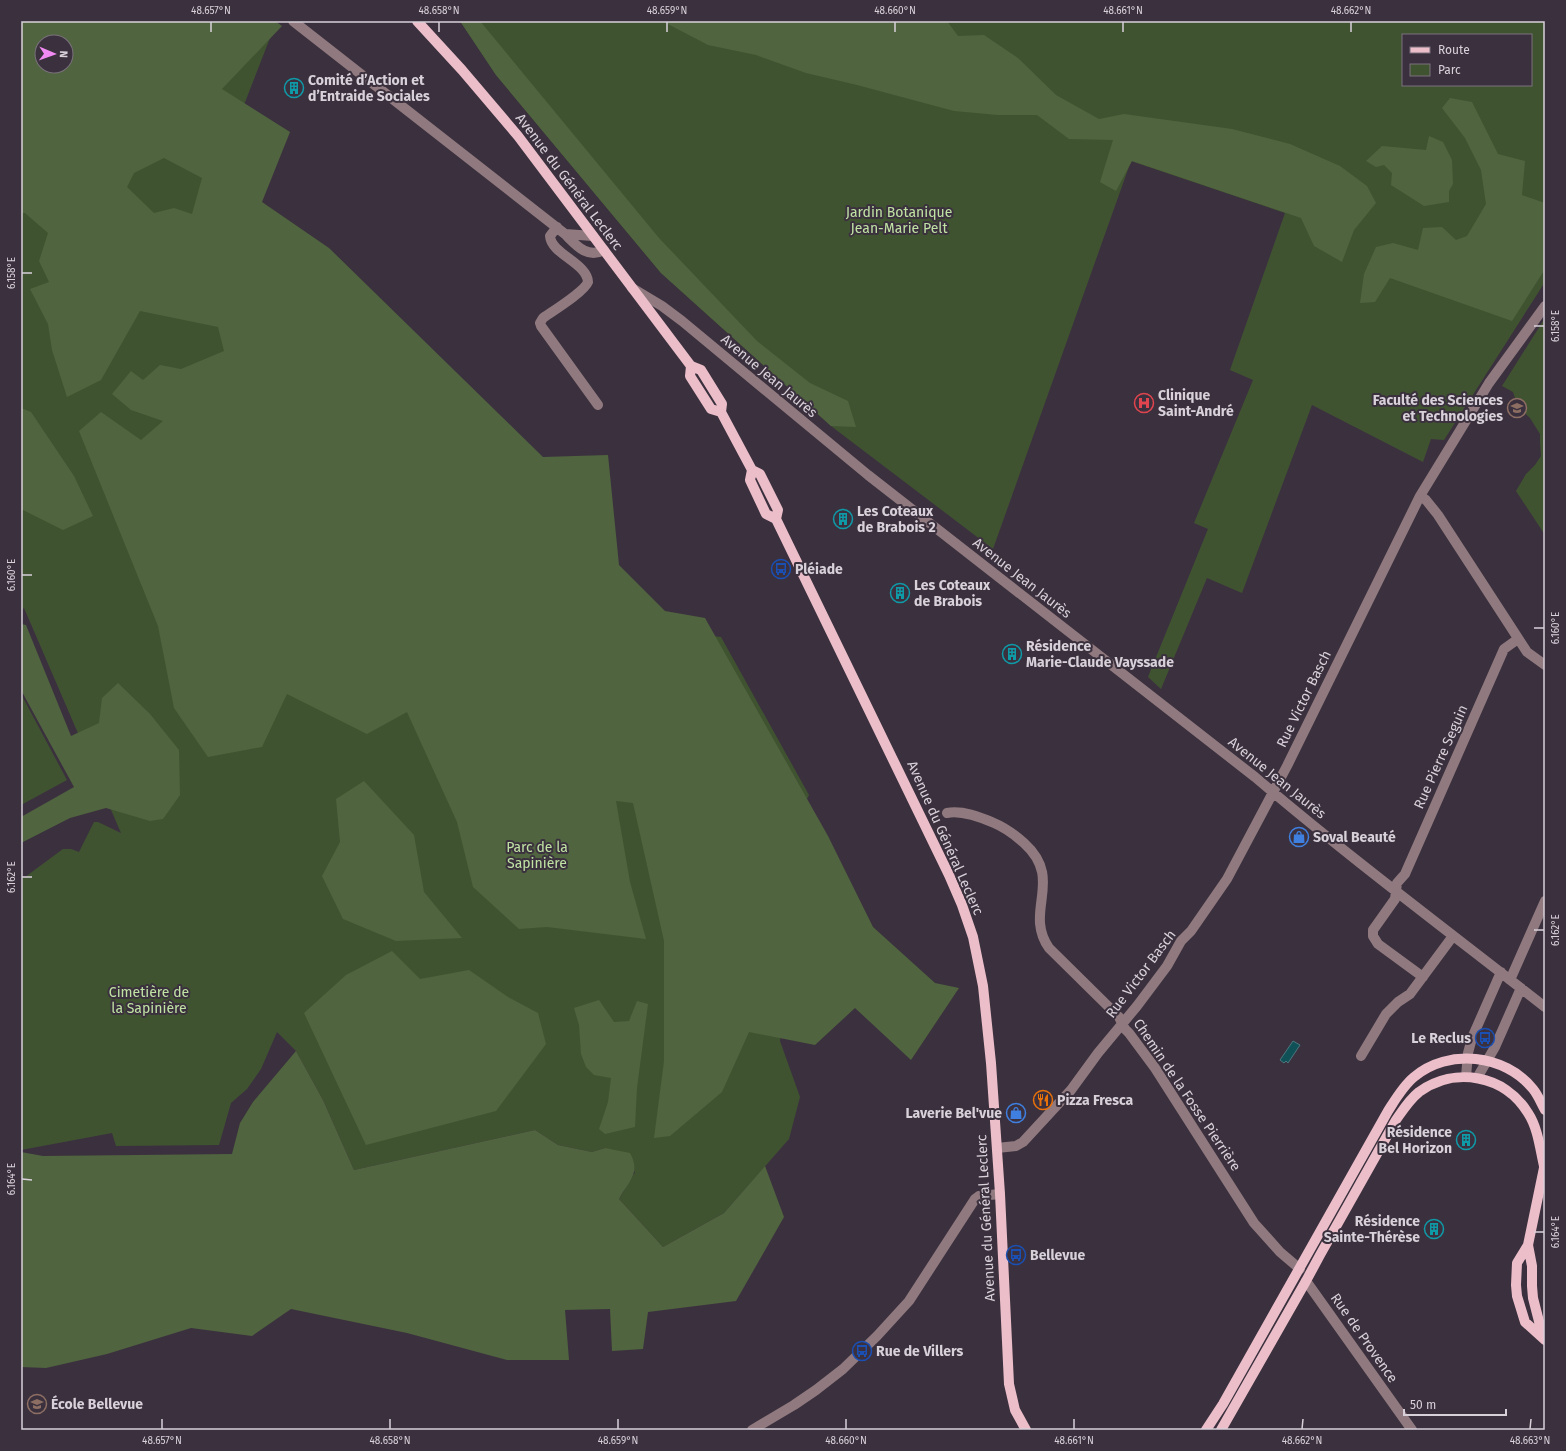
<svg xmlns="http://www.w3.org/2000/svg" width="1566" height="1451" viewBox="0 0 1566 1451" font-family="'Fira Sans',sans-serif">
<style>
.green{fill:#405331;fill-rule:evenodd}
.forest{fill:#50643f;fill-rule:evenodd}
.water{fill:#105157;stroke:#4c777e}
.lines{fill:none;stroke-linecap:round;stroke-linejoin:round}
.minor{stroke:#907a7f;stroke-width:10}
.major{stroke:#ebbec9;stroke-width:10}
.ticks{fill:none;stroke:#d8d1da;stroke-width:1.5}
.labels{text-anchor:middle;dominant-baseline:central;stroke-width:4;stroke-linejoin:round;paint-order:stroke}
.poi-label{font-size:14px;font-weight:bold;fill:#d8d1da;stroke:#3b313e;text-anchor:start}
.street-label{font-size:14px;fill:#d8d1da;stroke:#3b313e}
.park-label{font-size:14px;fill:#c0e3a4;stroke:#3b313e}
.neatline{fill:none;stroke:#d8d1da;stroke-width:1.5}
.ticks-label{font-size:10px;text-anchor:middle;fill:#d8d1da}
</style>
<rect width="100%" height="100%" fill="#3b313e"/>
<path class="green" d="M 21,21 L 270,38 L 212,187 L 654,629 L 721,637 L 809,795 L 790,833 L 785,1001 L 780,1041 L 800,1097 L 789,1139 L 724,1213 L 663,1247 L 619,1199 L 635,1172 L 605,1148 L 592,1152 L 558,1145 L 535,1130 L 354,1170 L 323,1100 L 296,1051 L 277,1032 L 261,1069 L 247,1089 L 231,1103 L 219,1145 L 116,1146 L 112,1133 L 21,1150 L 21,880 L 63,849 L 71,849 L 79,852 L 94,822 L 98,822 L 121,833 L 24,608 L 21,610 ZM 42,42 L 66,42 L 66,66 L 42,66 Z
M 460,21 L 1545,21 L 1545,282 L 1444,440 L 1431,439 L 1423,462 L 1312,405 L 1242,593 L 1207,578 L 1161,689 L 1148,677 L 1208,529 L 1194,523 L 1253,380 L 1230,370 L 1285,213 L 1131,161 L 993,549 L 831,426 L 661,273 L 496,75 ZM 1403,35 L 1531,35 L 1531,85 L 1403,85 Z
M 1545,318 L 1545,535 L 1516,491 L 1526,474 L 1535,465 L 1541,456 L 1540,443 L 1540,434 L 1530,418 L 1518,407 L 1513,392 L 1502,386 Z
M 21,694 L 67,780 L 21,805 Z"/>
<path class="forest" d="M 21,21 L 275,21 L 282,26 L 222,89 L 290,132 L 262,202 L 329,248 L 543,457 L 608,455 L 619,565 L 665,611 L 705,618 L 828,836 L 873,927 L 935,983 L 959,988 L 911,1060 L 855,1008 L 815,1045 L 749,1032 L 722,1092 L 670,1136 L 654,1138 L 664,1061 L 664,941 L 633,803 L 616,801 L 630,882 L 646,939 L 547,927 L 519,929 L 473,887 L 457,822 L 407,712 L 367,734 L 287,694 L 262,747 L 208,757 L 174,708 L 158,626 L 79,431 L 101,412 L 141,440 L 163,421 L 131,410 L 112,394 L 131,371 L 143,380 L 160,365 L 181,369 L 224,351 L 218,327 L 140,311 L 101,380 L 67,397 L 52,350 L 48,324 L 30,289 L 49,282 L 39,261 L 48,233 L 25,213 L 21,213 ZM 42,42 L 66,42 L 66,66 L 42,66 ZM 164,158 L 202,178 L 192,214 L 174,208 L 154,213 L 127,187 L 134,173 Z
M 460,21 L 480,21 L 659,238 L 757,341 L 810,383 L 848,401 L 856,427 L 831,426 L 661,273 L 496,75 Z
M 659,21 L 947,21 L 958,36 L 984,35 L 1018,58 L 1056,95 L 1099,119 L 1124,114 L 1232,129 L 1290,144 L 1340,166 L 1367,186 L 1376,203 L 1354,230 L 1342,262 L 1314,246 L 1301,218 L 1132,161 L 1116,191 L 1100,182 L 1113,140 L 1069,139 L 1037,115 L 998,115 L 954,111 L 857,85 L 806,73 L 756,55 L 708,45 L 664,22 Z
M 1450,98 L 1472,102 L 1498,154 L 1525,161 L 1522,195 L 1545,203 L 1545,269 L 1512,321 L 1390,278 L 1375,302 L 1360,303 L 1364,274 L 1376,247 L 1393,243 L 1418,250 L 1423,228 L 1442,227 L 1456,240 L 1467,236 L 1486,204 L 1481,170 L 1465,138 L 1442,108 Z
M 1429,136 L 1443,142 L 1452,160 L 1453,184 L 1449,191 L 1449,202 L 1424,206 L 1391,185 L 1392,173 L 1384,165 L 1376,167 L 1366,161 L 1382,146 L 1426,150 Z
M 21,408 L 31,412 L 74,476 L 93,516 L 63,530 L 21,509 Z
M 21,624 L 26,625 L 71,736 L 99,723 L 102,698 L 118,683 L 150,714 L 179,750 L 180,795 L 163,819 L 150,821 L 106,808 L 70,818 L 21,843 L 21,817 L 74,787 L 21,690 Z
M 364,781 L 414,835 L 424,892 L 462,938 L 396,941 L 343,919 L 322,876 L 340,842 L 336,799 Z
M 392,951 L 420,979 L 469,970 L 508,997 L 538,1013 L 546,1044 L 496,1111 L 366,1145 L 304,1013 L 346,975 Z
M 599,1000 L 614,1022 L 629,1021 L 637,1001 L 648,1004 L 637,1088 L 635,1127 L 605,1134 L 599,1129 L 608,1102 L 611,1078 L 594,1075 L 586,1067 L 581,1054 L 579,1025 L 574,1008 Z
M 296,1051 L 323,1100 L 354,1170 L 535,1130 L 558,1145 L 592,1152 L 605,1148 L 630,1153 C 641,1173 629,1181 619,1199 L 663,1247 L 724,1213 L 765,1166 L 784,1217 L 736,1301 L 648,1312 L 643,1349 L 612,1351 L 610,1309 L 565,1310 L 569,1360 L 507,1360 L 407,1333 L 291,1309 L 252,1336 L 191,1328 L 107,1354 L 46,1368 L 21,1367 L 21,1152 L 43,1156 L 232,1154 L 240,1123 L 253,1102 Z"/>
<path class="water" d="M 1293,1041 L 1300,1045 L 1288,1063 L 1286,1061 L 1284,1063 L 1280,1060 Z"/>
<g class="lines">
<path class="minor" d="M 293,21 L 565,234 C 576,245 587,259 604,250
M 557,227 L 550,236 C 551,254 587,263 588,282 C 584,292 553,311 543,318 L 540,323 L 541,326 L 598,405
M 565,234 L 593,236
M 632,288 L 662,306 L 682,321 L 868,475 L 1255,777 C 1349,857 1448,931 1545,1007
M 1420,496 L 1426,500 L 1438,515 L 1527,652 L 1545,665
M 947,813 C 962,810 980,817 994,823 C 1006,828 1015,835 1024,843 C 1065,880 1023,911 1049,948 L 1119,1017 L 1125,1029 L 1129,1033 L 1155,1068 L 1254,1223 L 1280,1252 L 1300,1269
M 1423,977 L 1378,944 L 1373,936 L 1373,930 L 1395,899 L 1397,883 L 1405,874 L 1504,649 L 1518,639
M 1510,980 L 1545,901
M 1361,1056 L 1386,1014 L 1398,1002 L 1410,994 L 1453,936
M 1466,1077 L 1468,1053 L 1472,1038 L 1501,972
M 1477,1078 L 1495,1047 L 1521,988
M 997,1148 L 1016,1146 L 1023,1142 L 1071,1090 L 1098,1053 L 1137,1006 L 1167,966 L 1181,941 L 1191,931 L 1227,879 L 1287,766 L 1420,496 L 1489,383 L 1545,306
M 1306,1281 L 1412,1430
M 752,1430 L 794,1405 L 816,1390 L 843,1369 L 877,1336 L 909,1301 L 975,1199 L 979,1196 L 1000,1194"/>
<path class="major" d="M 417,21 L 462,70 L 518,136 L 691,366 L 701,370 L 722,404 L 721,412 L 752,470 L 760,474 L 778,510 L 776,519 L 949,875 L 962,905 L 973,937 L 983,986 L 991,1063 L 1000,1194 L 1009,1384 L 1015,1410 L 1026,1430
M 691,366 L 690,376 L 711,409 L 721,412
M 752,470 L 750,480 L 766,514 L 776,519
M 1545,1163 L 1528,1245 L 1517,1263 L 1516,1285 L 1517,1296 L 1525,1322 L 1545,1340
M 1528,1245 L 1532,1266 L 1532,1286 L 1533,1298 L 1543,1337
M 1206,1430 L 1223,1404 L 1388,1111 C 1395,1100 1403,1086 1414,1077 C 1448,1048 1505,1054 1533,1089 C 1538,1095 1541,1103 1545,1110
M 1221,1430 L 1306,1281 L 1320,1255 L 1396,1120 C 1403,1110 1409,1100 1419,1092 C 1455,1066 1505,1075 1528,1113 C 1538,1128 1540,1149 1544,1166"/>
</g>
<path class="ticks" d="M 211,32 L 211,22M 439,32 L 439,22M 667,32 L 667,22M 895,32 L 895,22M 1123,32 L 1123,22M 1351,32 L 1351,22M 22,273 L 32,273M 1534,326 L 1544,326M 22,575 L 32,575M 1534,628 L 1544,628M 22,877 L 32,877M 1534,930 L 1544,930M 22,1179 L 32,1180M 1534,1232 L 1544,1232M 162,1429 L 162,1419M 390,1429 L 390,1419M 618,1429 L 618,1419M 846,1429 L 846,1419M 1074,1429 L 1074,1419M 1302,1429 L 1303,1419M 1530,1429 L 1531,1419"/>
<defs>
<symbol id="building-ring" viewBox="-11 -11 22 22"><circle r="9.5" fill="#3b313e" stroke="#0f9aa8" stroke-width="1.5"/><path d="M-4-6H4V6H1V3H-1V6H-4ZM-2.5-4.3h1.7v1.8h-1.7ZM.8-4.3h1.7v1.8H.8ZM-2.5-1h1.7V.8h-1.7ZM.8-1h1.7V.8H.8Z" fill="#0f9aa8"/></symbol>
<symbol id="hospital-ring" viewBox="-11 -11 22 22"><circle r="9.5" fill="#3b313e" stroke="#e0444e" stroke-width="1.5"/><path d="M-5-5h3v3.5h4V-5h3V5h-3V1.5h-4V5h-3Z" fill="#e0444e"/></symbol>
<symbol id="university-ring" viewBox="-11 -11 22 22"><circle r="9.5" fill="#3b313e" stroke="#8d6e63" stroke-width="1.5"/><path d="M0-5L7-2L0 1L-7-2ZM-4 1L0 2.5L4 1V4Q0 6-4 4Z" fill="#8d6e63"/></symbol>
<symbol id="bus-ring" viewBox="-11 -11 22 22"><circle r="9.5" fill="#3b313e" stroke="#1a4fb4" stroke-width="1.5"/><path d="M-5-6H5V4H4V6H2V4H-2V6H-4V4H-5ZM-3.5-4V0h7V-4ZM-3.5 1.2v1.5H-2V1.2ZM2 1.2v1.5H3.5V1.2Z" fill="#1a4fb4"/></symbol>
<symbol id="shop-ring" viewBox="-11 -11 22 22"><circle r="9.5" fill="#3b313e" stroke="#3f7fe0" stroke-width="1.5"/><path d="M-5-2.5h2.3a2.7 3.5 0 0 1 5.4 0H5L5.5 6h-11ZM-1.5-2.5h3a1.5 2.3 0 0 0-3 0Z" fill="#3f7fe0"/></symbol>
<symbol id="restaurant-ring" viewBox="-11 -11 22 22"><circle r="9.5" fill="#3b313e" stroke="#e8710a" stroke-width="1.5"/><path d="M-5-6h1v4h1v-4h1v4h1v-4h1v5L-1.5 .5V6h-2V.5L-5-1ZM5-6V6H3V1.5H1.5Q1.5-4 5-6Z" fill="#e8710a"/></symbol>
<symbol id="school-ring" viewBox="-11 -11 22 22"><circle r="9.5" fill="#3b313e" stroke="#8d6e63" stroke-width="1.5"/><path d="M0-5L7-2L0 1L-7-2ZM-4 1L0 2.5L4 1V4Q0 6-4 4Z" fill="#8d6e63"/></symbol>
</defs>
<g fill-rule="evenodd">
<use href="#building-ring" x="283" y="77" width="22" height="22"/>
<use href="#hospital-ring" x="1133" y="392" width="22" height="22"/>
<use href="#university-ring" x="1506" y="397" width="22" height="22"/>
<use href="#building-ring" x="832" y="508" width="22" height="22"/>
<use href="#bus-ring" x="770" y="558" width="22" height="22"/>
<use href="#building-ring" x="889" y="582" width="22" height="22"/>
<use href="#building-ring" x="1001" y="643" width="22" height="22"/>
<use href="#shop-ring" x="1288" y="826" width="22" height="22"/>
<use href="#bus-ring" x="1474" y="1027" width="22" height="22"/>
<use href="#restaurant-ring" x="1032" y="1089" width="22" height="22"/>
<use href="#shop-ring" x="1005" y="1102" width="22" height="22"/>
<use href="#building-ring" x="1455" y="1129" width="22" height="22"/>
<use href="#building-ring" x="1423" y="1218" width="22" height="22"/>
<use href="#bus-ring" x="1005" y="1244" width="22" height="22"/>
<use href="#bus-ring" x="851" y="1340" width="22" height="22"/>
<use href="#school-ring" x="26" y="1393" width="22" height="22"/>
</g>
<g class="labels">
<g class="poi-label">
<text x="308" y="80">Comité d’Action et<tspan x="308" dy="16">d’Entraide Sociales</tspan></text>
<text x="1158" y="395">Clinique<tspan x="1158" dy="16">Saint-André</tspan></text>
<text x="1503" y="400" text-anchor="end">Faculté des Sciences<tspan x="1503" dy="16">et Technologies</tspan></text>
<text x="857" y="511">Les Coteaux<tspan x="857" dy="16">de Brabois 2</tspan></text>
<text x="795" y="569">Pléiade</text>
<text x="914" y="585">Les Coteaux<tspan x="914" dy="16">de Brabois</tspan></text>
<text x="1026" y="646">Résidence<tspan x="1026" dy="16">Marie-Claude Vayssade</tspan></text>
<text x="1313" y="837">Soval Beauté</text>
<text x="1471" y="1038" text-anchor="end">Le Reclus</text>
<text x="1057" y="1100">Pizza Fresca</text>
<text x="1002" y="1113" text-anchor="end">Laverie Bel'vue</text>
<text x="1452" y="1132" text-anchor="end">Résidence<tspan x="1452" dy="16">Bel Horizon</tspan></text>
<text x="1420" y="1221" text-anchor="end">Résidence<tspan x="1420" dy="16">Sainte-Thérèse</tspan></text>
<text x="1030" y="1255">Bellevue</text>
<text x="876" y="1351">Rue de Villers</text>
<text x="51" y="1404">École Bellevue</text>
</g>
<g class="street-label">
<text transform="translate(569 182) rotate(53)">Avenue du Général Leclerc</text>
<text transform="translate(769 376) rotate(40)">Avenue Jean Jaurès</text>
<text transform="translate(1022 578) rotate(38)">Avenue Jean Jaurès</text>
<text transform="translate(1304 699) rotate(-64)">Rue Victor Basch</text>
<text transform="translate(1441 757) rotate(-66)">Rue Pierre Seguin</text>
<text transform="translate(1277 778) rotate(39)">Avenue Jean Jaurès</text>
<text transform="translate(945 838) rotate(66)">Avenue du Général Leclerc</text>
<text transform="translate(1141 974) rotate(-53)">Rue Victor Basch</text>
<text transform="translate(1187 1095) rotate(56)">Chemin de la Fosse Pierrière</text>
<text transform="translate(986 1218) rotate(-93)">Avenue du Général Leclerc</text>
<text transform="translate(1364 1338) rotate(55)">Rue de Provence</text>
</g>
<g class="park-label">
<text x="899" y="212">Jardin Botanique<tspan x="899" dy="16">Jean-Marie Pelt</tspan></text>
<text x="537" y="847">Parc de la<tspan x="537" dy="16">Sapinière</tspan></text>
<text x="149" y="992">Cimetière de<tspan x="149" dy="16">la Sapinière</tspan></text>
</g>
</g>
<rect width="1566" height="1451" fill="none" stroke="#3b313e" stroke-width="44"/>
<rect x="1402" y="34" width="130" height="52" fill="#3b313e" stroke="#7a717c"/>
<rect x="1410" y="47" width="20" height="6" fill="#ebbec9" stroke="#7a717c"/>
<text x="1438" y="54" font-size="12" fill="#d8d1da">Route</text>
<rect x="1410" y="64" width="20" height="12" fill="#405331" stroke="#7a717c"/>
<text x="1438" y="74" font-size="12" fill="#d8d1da">Parc</text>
<g transform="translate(54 54) rotate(92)"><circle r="19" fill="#3b313e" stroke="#7a717c"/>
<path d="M0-3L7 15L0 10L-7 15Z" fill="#f28af3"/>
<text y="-6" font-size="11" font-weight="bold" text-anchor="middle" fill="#d8d1da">N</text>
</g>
<path d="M1404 1409v6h102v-6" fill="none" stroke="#d8d1da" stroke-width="2"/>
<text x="1410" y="1409" font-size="12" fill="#d8d1da" stroke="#3b313e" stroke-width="3" paint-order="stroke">50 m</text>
<rect x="22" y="22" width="1522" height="1407" class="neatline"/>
<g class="ticks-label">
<text x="211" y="14">48.657°N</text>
<text x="439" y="14">48.658°N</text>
<text x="667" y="14">48.659°N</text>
<text x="895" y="14">48.660°N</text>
<text x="1123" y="14">48.661°N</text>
<text x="1351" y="14">48.662°N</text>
<text transform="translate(11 273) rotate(-90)" y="4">6.158°E</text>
<text transform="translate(1555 326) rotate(-90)" y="4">6.158°E</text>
<text transform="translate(11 575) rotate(-90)" y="4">6.160°E</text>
<text transform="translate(1555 628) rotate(-90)" y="4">6.160°E</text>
<text transform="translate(11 877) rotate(-90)" y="4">6.162°E</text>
<text transform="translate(1555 930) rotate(-90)" y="4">6.162°E</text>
<text transform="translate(11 1179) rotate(-90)" y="4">6.164°E</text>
<text transform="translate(1555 1232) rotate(-90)" y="4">6.164°E</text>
<text x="162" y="1444">48.657°N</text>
<text x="390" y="1444">48.658°N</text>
<text x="618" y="1444">48.659°N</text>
<text x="846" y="1444">48.660°N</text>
<text x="1074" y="1444">48.661°N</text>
<text x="1302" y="1444">48.662°N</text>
<text x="1530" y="1444">48.663°N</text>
</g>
</svg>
